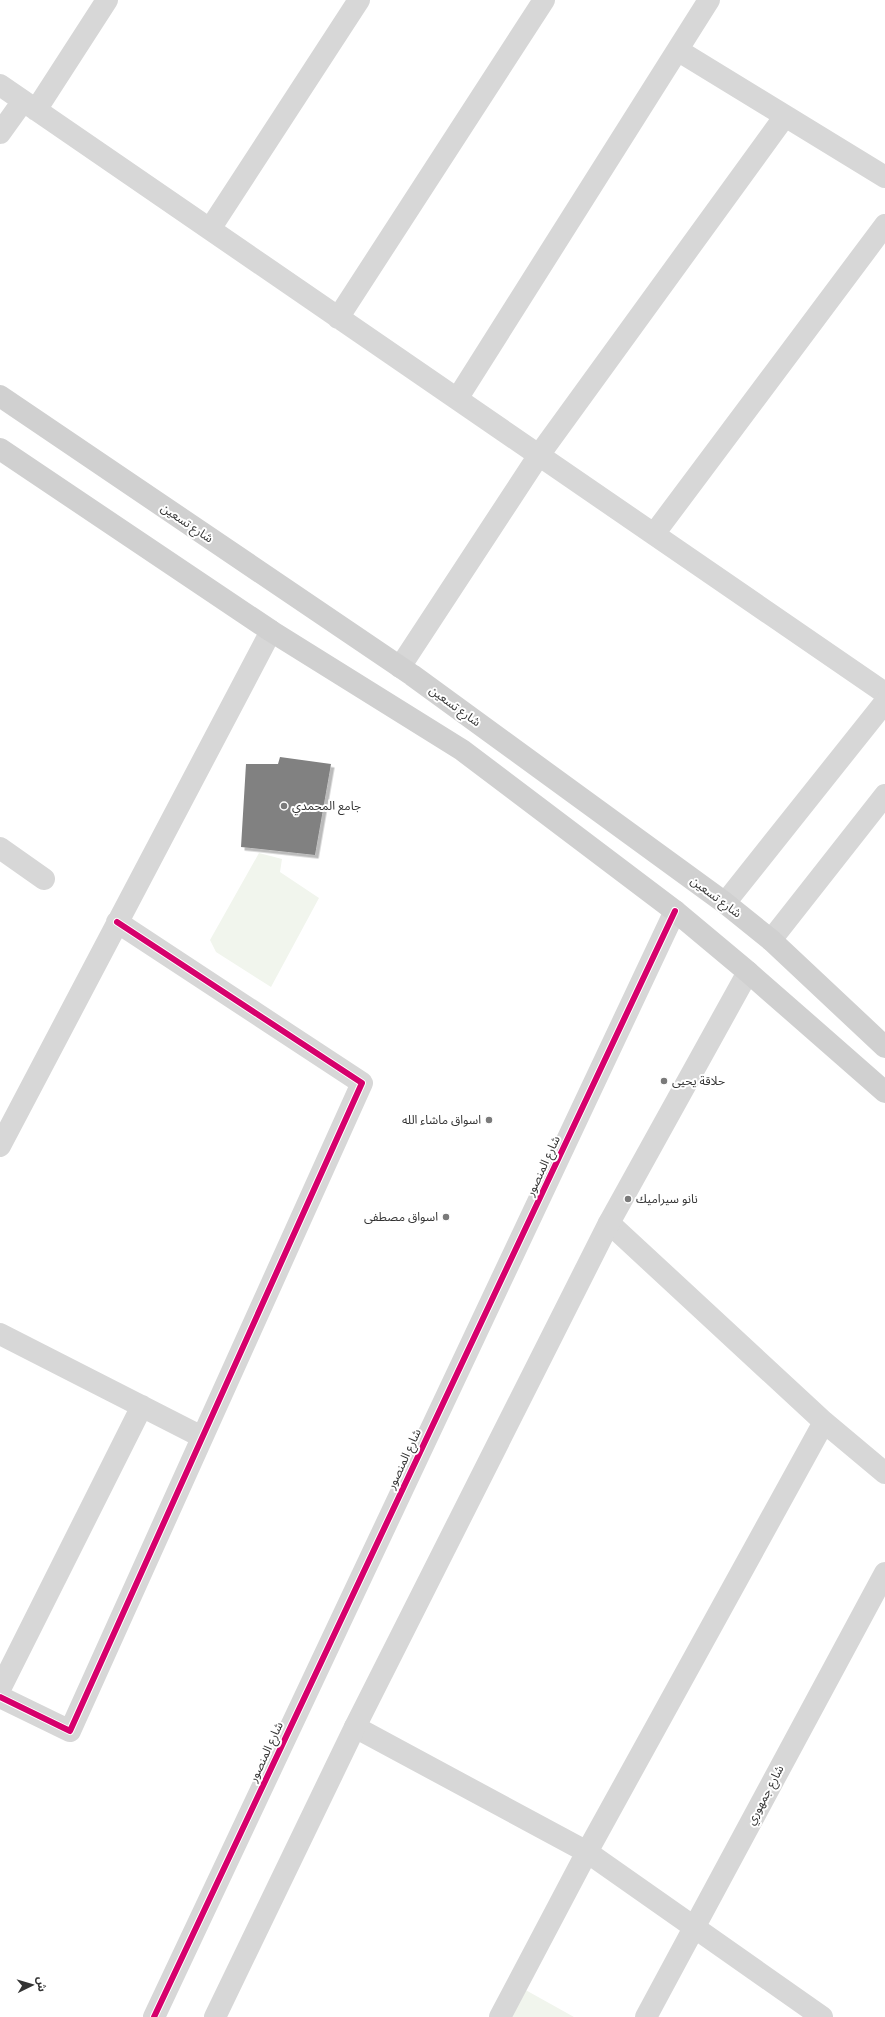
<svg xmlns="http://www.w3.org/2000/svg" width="885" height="2017" viewBox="0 0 885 2017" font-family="Figtree,'Noto Sans Arabic',sans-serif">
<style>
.green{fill:#f1f5ed}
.building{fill:#818181;filter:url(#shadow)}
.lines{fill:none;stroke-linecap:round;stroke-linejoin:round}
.minor{stroke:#d7d7d7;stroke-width:22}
.tertiary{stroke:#d7d7d7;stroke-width:22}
.secondary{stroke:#d0d0d0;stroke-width:22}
.cycleway-casing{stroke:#fff;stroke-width:8}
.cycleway{stroke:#d6006c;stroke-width:6}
.poi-dot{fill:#7a7a7a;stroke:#fff;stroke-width:1.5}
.labels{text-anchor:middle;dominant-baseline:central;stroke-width:4;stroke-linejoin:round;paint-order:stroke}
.street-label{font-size:12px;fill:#333;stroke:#fff}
.poi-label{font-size:12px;fill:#333;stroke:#fff;text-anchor:start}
</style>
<defs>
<filter id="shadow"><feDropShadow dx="3.5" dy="3.5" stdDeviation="0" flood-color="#0004"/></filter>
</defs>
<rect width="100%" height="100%" fill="#fff"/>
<path class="green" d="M 259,853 L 282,859 L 280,872 L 319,898 L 271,987 L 216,952 L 210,940 Z
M 522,1988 L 574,2017 L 506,2017 Z"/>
<path class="building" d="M 280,757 L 331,764 L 315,855 L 241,847 L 246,764 L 278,764 Z"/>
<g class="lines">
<path class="minor" d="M 679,51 L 885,177
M 0,85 L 885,693
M 36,110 L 107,0
M 0,133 L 23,101
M 210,229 L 359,0
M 338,318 L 544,0
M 457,399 L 709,0
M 654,534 L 885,225
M 400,667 L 539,455 L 785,116
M 0,848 L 44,879
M 0,1146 L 271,631
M 609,1223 L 824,1422 L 885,1473
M 0,1334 L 202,1437
M 0,1689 L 142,1406
M 0,1697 L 70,1731 L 362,1083 L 117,922
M 355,1727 L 587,1852 L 822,2017
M 500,2017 L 587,1852 L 824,1422
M 646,2017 L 885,1573"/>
<path class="tertiary" d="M 725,903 L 885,702
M 771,940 L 885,795
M 154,2017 L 675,911
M 215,2017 L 355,1727 L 609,1223 L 748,972"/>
<path class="secondary" d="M 0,396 L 412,675 L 725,903 L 771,940 L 885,1047
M 0,449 L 271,631 L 462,750 L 675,911 L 748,972 L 885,1092"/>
<defs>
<path id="cycleway" d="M 0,1697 L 70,1731 L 362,1083 L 117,922
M 154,2017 L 675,911"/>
</defs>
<use href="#cycleway" class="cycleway-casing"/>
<use href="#cycleway" class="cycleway"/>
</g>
<g class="poi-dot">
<circle cx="284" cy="806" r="4"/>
<circle cx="664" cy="1081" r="4"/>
<circle cx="489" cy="1120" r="4"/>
<circle cx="628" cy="1199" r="4"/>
<circle cx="446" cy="1217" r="4"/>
</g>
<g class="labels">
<g class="street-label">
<text transform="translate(187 523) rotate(34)">شارع تسعين</text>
<text transform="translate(455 706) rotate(36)">شارع تسعين</text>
<text transform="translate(716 897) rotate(37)">شارع تسعين</text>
<text transform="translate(543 1166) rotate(-65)">شارع المنصور</text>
<text transform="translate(404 1459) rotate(-65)">شارع المنصور</text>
<text transform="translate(266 1752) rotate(-65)">شارع المنصور</text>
<text transform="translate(765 1795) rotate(-62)">شارع جمهوري</text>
</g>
<g class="poi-label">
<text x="292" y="806">جامع المحمدي</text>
<text x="672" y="1081">حلاقة يحيى</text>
<text x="481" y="1120" text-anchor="end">اسواق ماشاء الله</text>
<text x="636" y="1199">نانو سيراميك</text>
<text x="438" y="1217" text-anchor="end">اسواق مصطفى</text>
</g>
</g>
<g transform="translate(32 1985) rotate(85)" stroke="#ffffff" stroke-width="3" paint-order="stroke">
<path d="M0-3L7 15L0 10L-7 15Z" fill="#333333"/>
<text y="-6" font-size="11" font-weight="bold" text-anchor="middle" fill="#333333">ش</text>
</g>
</svg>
